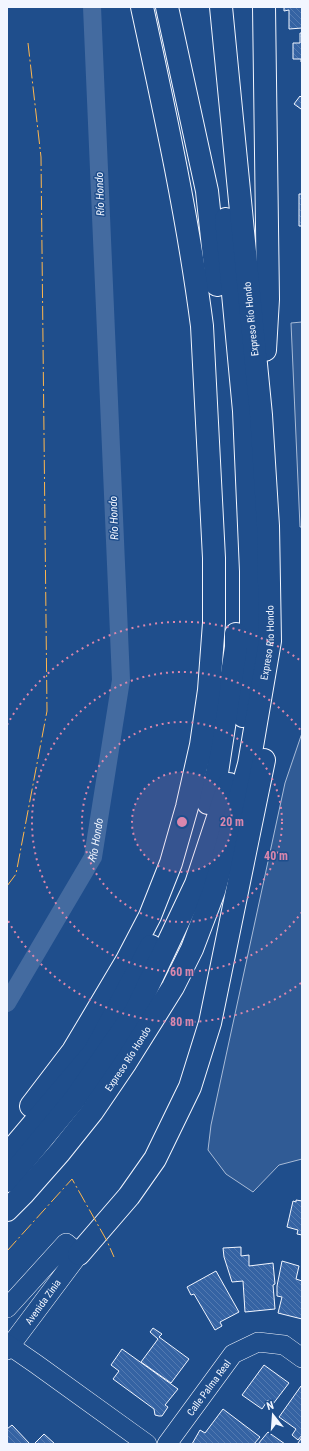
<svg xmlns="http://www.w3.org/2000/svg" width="309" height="1451" viewBox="0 0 309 1451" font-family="'Roboto Condensed',sans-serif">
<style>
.pitch{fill:#305b95;stroke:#a8bbd7}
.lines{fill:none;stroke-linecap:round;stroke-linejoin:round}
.canal{stroke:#446ba0;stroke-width:18}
.building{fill:url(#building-back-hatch);stroke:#f2f6ff}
.minor-casing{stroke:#f2f6ff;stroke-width:20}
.highway-casing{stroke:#f2f6ff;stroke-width:24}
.minor{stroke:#1f4e8c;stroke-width:19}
.highway{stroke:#1f4e8c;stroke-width:22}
.power{stroke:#ffb74d;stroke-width:1;stroke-dasharray:14 3 2 3;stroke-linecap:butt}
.ring{fill:none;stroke:#da87ad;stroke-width:2;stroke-dasharray:2 4}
.labels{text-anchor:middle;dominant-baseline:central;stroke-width:3;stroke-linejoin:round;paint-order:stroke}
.street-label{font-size:10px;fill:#f2f6ff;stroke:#1f4e8c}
.water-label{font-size:11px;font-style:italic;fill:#f2f6ff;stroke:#1f4e8c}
.centre{fill:#da87ad;stroke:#1f4e8c;stroke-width:2}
.ring-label{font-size:12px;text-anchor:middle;font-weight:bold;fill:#da87ad;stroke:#1f4e8c;stroke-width:3;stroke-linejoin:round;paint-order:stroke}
</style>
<defs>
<pattern id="building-back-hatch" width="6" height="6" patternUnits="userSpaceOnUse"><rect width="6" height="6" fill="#3563a3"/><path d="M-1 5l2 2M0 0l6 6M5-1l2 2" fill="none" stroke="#537ab1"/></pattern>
</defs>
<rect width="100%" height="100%" fill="#1f4e8c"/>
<path class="pitch" d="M 302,322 L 302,527 L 300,527 L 291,323 Z
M 302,733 L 302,1159 L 279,1165 L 253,1192 L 226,1174 L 208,1150 L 211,1125 L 285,783 Z"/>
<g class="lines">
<path class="canal" id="s1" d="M 7,1003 L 93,857 L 121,680 L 92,7"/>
</g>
<path class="building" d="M 284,7 L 302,7 L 302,28 L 289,29 L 289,10 L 284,11 Z
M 300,33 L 302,33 L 302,62 L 301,62 L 301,59 L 293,59 L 293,43 L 300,43 Z
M 300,96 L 302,98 L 302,108 L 301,109 L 294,104 Z
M 299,194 L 302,194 L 302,226 L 299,226 Z
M 296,1200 L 302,1201 L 302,1235 L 297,1234 L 298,1230 L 287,1227 L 293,1201 L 296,1202 Z
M 241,1247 L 241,1256 L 249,1255 L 249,1266 L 273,1263 L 275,1284 L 273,1285 L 275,1309 L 245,1312 L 243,1281 L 232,1282 L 224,1257 L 223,1248 Z
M 282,1261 L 299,1266 L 296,1279 L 302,1281 L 302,1319 L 278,1313 L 282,1297 L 277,1296 L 277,1286 Z
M 216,1271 L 239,1312 L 220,1322 L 222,1326 L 215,1330 L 194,1294 L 191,1295 L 187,1287 Z
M 153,1328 L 162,1334 L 159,1337 L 189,1359 L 171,1383 L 141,1362 L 158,1339 L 150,1332 Z
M 122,1349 L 178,1389 L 165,1405 L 168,1407 L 162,1416 L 159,1416 L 155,1415 L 154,1409 L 113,1379 L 119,1371 L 111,1365 Z
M 264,1365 L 289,1383 L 273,1404 L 268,1400 L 262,1409 L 242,1395 Z
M 301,1386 L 302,1387 L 302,1435 L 298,1440 L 292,1435 L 296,1429 L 279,1417 Z
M 223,1409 L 260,1437 L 254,1444 L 192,1444 L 200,1430 L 205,1433 Z
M 12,1425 L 30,1444 L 7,1444 L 7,1429 Z
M 268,1432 L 285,1444 L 258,1444 Z
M 44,1434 L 55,1444 L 34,1444 Z
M 302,1437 L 302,1444 L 299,1444 L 298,1443 Z"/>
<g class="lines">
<defs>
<g id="minor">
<path d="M 7,1308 L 66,1243 L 79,1254 L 7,1350"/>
<path d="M 7,1344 L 36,1364 L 147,1444"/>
<path id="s2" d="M 167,1444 L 233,1354 L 258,1342 L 284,1345 L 302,1358"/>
</g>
<g id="highway">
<path d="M 167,7 L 207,191 L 217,285"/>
<path d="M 264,7 L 268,299 L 265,350"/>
<path d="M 226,219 L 244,411 L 251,571 L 251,646 L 243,716"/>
<path d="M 208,803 L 217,773 L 236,647 L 236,634"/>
<path d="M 31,1106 L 73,1051 L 126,962 L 150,916 L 171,863 L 187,807 L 201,745 L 209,690 L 214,623 L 214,558 L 202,326 C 188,218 165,113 142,7"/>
<path d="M 7,1155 L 95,1051 L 151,946"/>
<path d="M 7,1181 L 75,1099 L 136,1011 L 196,884 L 229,784"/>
<path id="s3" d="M 7,1210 L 23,1194 L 60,1152 L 92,1112 L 126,1062 L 173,987 L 192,949 L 214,891 L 249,764 L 270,641 L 268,526 L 261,415 L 221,7"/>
<path d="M 79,1254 L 129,1196 L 155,1159 L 190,1087 L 210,1023 L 264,760"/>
</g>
</defs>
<use href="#minor" class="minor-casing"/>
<use href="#highway" class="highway-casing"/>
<use href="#minor" class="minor"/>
<use href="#highway" class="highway"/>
<path class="power" d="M 7,886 L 16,874 L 47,711 L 41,157 L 28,43
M 7,1251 L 72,1179 L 107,1241 L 114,1257"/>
</g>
<circle cx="182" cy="822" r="50" fill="#da87ad" fill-opacity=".12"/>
<g class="ring">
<circle cx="182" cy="822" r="50"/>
<circle cx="182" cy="822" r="100"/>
<path d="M302 912A150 150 0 1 1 302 732"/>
<path d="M301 983A200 200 0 0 1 7 919M7 725A200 200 0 0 1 301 661"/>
</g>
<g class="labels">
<g class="street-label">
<text transform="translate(251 319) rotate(-96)">Expreso Río Hondo</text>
<text stroke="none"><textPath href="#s3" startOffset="638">Expreso Río Hondo</textPath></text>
<text stroke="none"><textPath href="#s3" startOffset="194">Expreso Río Hondo</textPath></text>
<text transform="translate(43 1302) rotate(-54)">Avenida Zinia</text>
<text stroke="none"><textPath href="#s2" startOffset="70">Calle Palma Real</textPath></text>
</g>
<g class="water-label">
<text transform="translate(100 194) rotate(-92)">Río Hondo</text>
<text transform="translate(114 518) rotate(-92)">Río Hondo</text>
<text stroke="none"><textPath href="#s1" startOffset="187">Río Hondo</textPath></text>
</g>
</g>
<circle cx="182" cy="822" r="6" class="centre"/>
<g class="ring-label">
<text x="232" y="826">20 m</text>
<text x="276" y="860">40 m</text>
<text x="182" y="976">60 m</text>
<text x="182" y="1026">80 m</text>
</g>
<rect width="309" height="1451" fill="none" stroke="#f2f6ff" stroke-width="16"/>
<g transform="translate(273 1415) rotate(343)" stroke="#1f4e8c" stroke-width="3" paint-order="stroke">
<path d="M0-3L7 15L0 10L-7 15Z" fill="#f2f6ff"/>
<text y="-6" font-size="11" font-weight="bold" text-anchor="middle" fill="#f2f6ff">N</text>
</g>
</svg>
